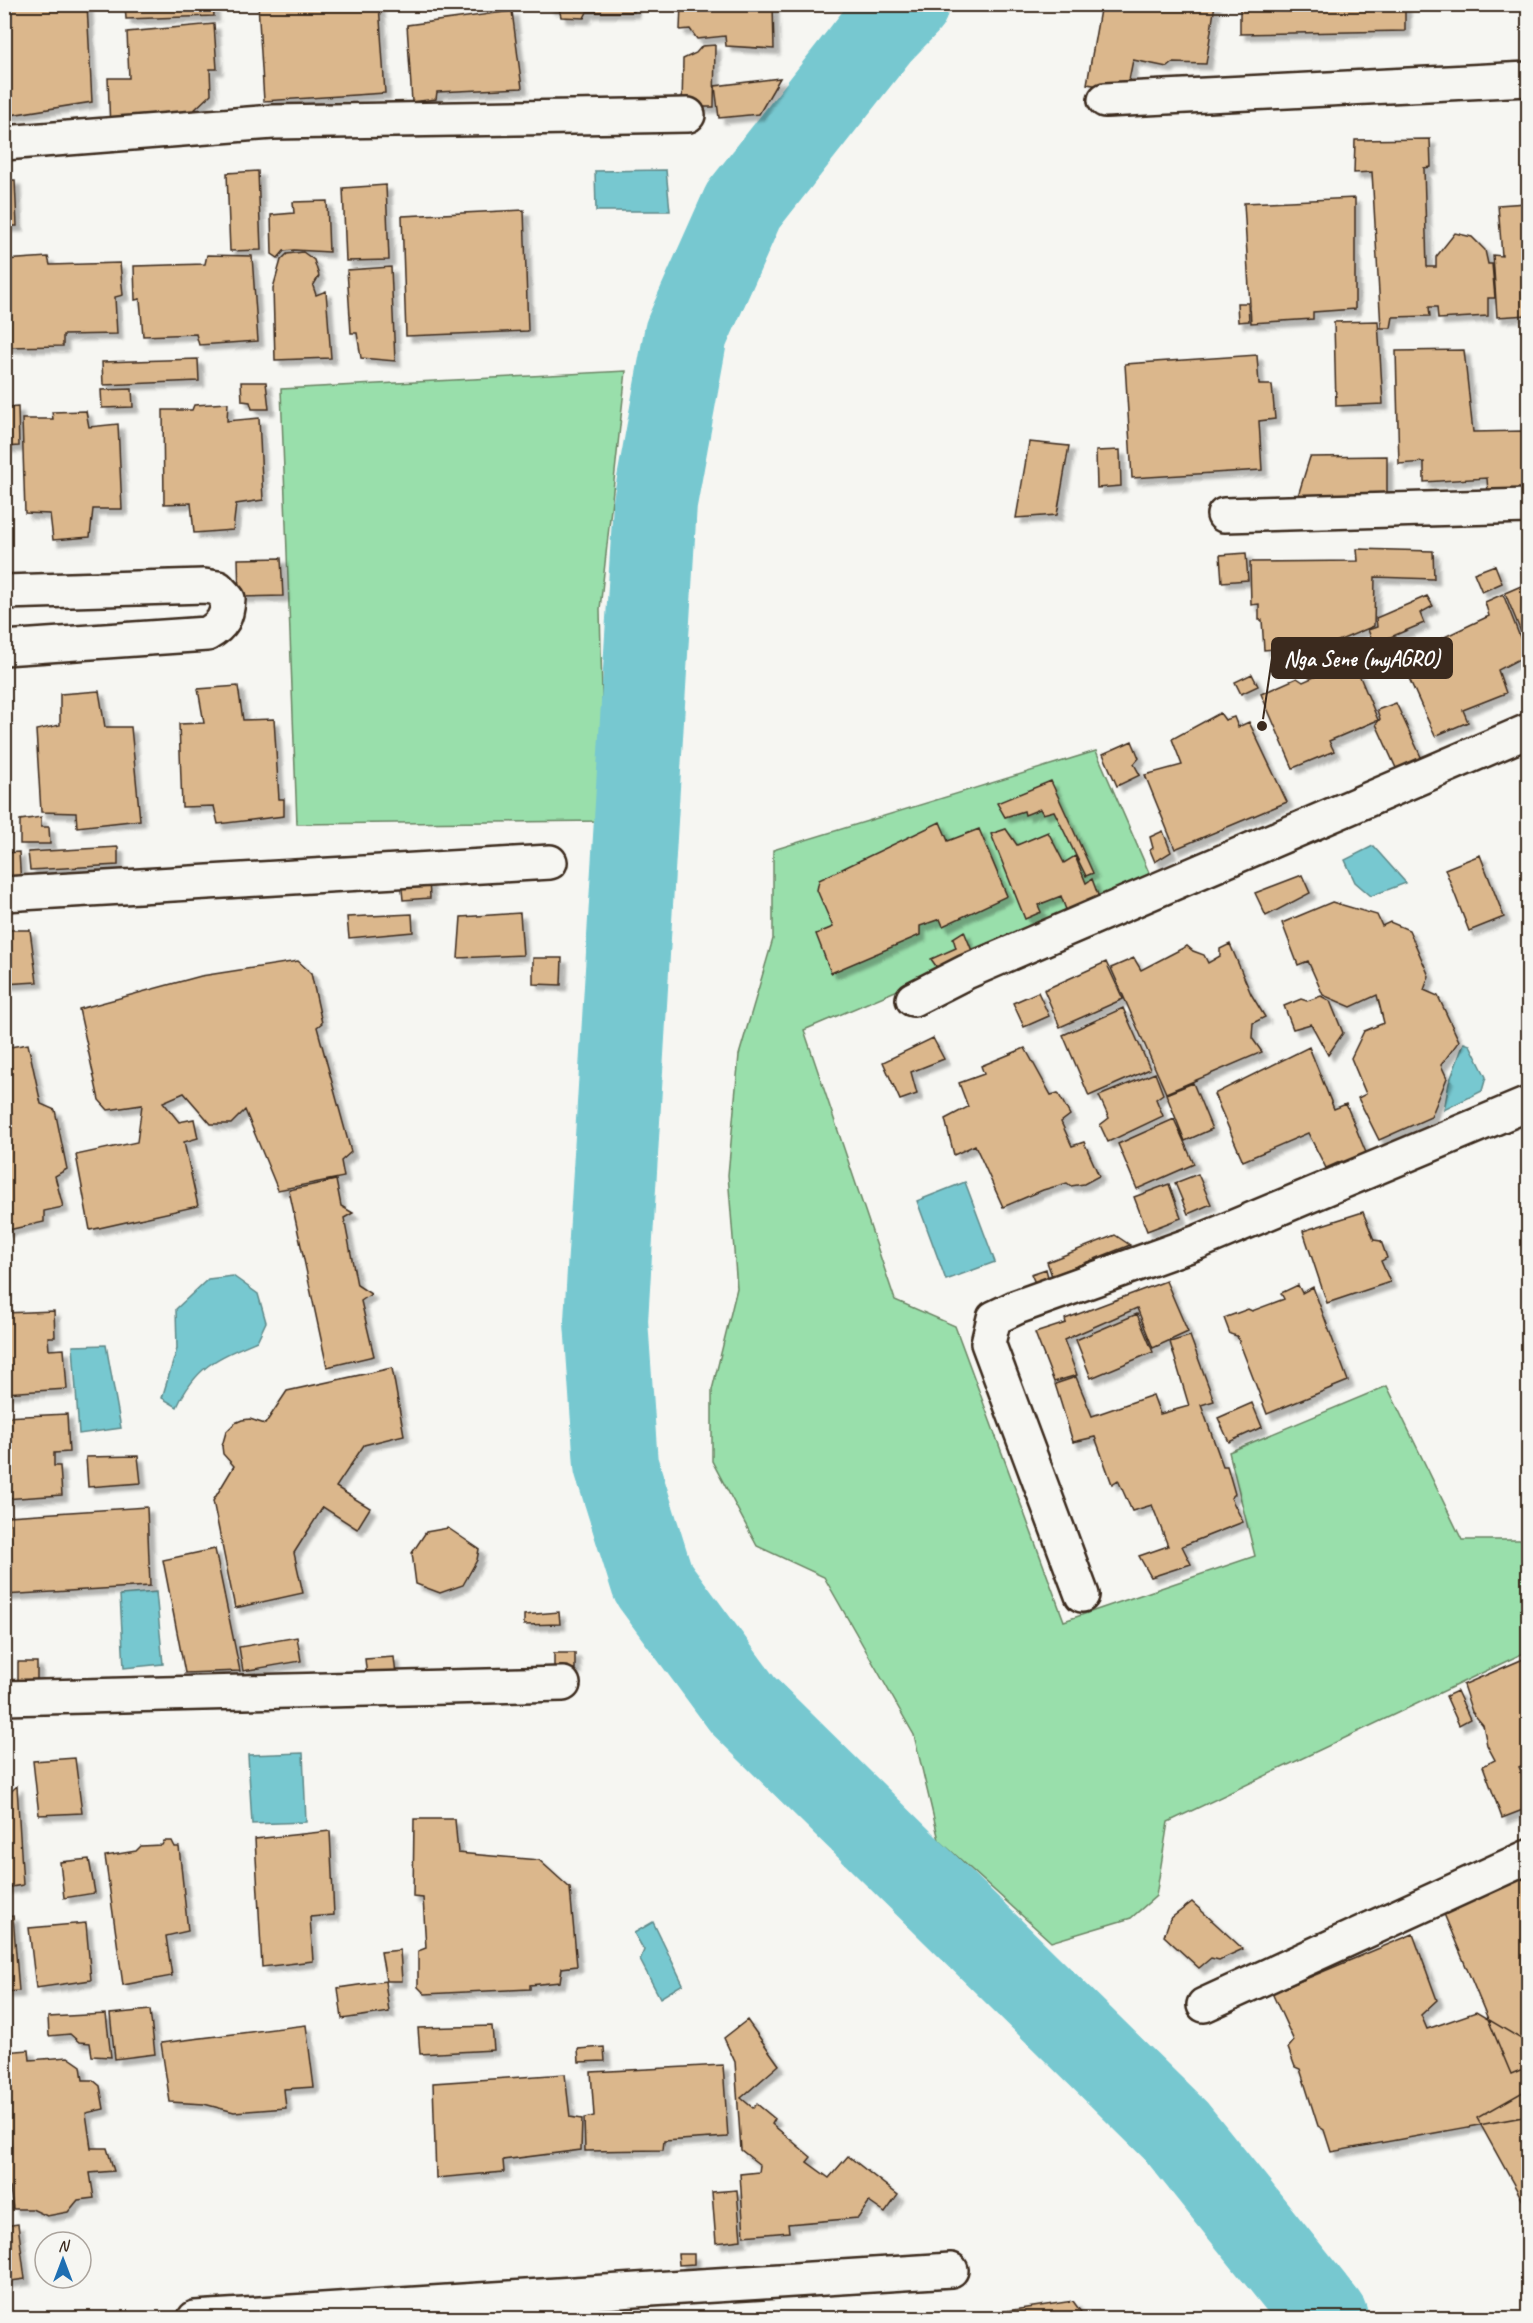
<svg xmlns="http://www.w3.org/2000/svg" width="1533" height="2323" viewBox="0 0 1533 2323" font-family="Caveat,sans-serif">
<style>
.green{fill:#99dfab;stroke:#6a8464;stroke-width:1.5}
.water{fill:#77c8d0;stroke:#5f8989;stroke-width:1.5}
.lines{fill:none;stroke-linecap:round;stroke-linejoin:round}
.river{stroke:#77c8d0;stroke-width:84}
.building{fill:#dbb78c;stroke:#3b2a1e;stroke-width:1.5;filter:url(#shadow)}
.street-casing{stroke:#3b2a1e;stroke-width:38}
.street{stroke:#f6f6f2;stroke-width:33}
.leader{fill:none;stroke:#3b2a1e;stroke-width:2}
.callout-dot{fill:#3b2a1e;stroke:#f6f6f2;stroke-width:2}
.callout{fill:#3b2a1e;stroke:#3b2a1e;stroke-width:2}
.callout-label{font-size:22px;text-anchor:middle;font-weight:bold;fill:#fff}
</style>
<defs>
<filter id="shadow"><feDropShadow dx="5.5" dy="5.5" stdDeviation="1.5" flood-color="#0004"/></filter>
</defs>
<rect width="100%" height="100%" fill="#f6f6f2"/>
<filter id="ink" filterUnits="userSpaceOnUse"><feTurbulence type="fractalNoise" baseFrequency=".0167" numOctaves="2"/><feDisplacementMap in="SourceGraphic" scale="12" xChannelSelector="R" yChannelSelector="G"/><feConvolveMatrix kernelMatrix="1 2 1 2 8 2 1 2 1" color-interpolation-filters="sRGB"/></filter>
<g filter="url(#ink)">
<path class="green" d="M 626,371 L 600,609 L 605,821 L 297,824 L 281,389 Z
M 1096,751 L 1150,875 L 994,949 L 804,1030 L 895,1300 L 955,1326 L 1064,1621 L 1255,1556 L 1229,1452 L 1387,1386 L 1462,1540 L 1525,1540 L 1528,1552 L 1528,1651 L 1168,1822 L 1156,1896 L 1131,1918 L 1051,1942 L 939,1840 L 914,1735 L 824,1577 L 757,1546 L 712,1461 L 712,1390 L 737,1288 L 728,1175 L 739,1055 L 773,939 L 773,850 Z"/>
<path class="water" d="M 666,170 L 670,211 L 596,211 L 595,171 Z
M 1373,846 L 1406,883 L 1371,896 L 1355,882 L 1345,860 Z
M 1464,1043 L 1470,1045 L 1486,1077 L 1482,1091 L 1444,1110 L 1449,1083 Z
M 965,1182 L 995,1262 L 946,1280 L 917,1201 Z
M 233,1276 L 258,1294 L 266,1322 L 257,1341 C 217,1358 196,1366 177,1407 L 162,1398 L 177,1349 L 176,1309 L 208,1279 Z
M 106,1345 L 121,1428 L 79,1434 L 73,1346 Z
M 156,1592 L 163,1664 L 124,1668 L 120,1595 Z
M 303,1753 L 306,1822 L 252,1824 L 248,1755 Z
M 653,1922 L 683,1984 L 660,1998 L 640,1960 L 644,1950 L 634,1933 Z"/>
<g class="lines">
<path class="river" d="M 907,4 L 879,33 L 743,206 L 686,334 L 655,503 L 606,1321 L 616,1465 L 653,1583 L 743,1705 L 1176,2131 L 1326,2318"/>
</g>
<path class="building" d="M 4,4 L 87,4 L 92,102 L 4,116 Z
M 125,4 L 213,4 L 214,16 L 126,19 Z
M 258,4 L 379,4 L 385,93 L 264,101 Z
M 547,4 L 634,4 L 634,12 L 587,12 L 584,18 L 561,17 L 559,8 L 549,8 Z
M 681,4 L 773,4 L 774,49 L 726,46 L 725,36 L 697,39 L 690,29 L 680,30 Z
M 1101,4 L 1215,4 L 1206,64 L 1172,63 L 1167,67 L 1133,60 L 1127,90 L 1087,84 Z
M 1240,4 L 1405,4 L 1405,31 L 1240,34 Z
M 512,11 L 522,88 L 437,92 L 436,99 L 412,102 L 407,25 Z
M 214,24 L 217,69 L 210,69 L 211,94 L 192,112 L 137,115 L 139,129 L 110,129 L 108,78 L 129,78 L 127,32 Z
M 715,45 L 714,107 L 682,107 L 683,59 L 696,53 L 702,46 Z
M 780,78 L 759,114 L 719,118 L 715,86 Z
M 1430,139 L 1431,167 L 1424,168 L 1427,267 L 1436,267 L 1436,257 L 1455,233 L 1472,237 L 1485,250 L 1488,264 L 1492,264 L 1495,298 L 1488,298 L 1488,316 L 1438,319 L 1437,307 L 1429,307 L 1430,316 L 1393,317 L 1391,328 L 1381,328 L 1372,172 L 1354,173 L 1355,140 Z
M 258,171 L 261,250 L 230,251 L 227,173 Z
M 4,180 L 15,180 L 17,226 L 4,226 Z
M 386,185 L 389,260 L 346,261 L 343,188 Z
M 1525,186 L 1528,186 L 1528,315 L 1497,317 L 1493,255 L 1502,256 L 1498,205 L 1526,203 Z
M 1355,198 L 1355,309 L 1313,312 L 1313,319 L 1251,323 L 1244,203 Z
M 327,201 L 329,252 L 294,250 L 284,251 L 278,258 L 272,254 L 271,215 L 294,213 L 293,202 Z
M 524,210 L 528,331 L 406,336 L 402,216 Z
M 303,252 L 314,260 L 319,276 L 313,286 L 316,295 L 326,291 L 331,358 L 275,360 L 273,288 L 281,260 L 287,254 Z
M 207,255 L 252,256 L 258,341 L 199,345 L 196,334 L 143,336 L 140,299 L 135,300 L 134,266 L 205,264 Z
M 48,257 L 50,265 L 120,263 L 123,295 L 115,297 L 117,334 L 63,335 L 63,346 L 6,347 L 4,260 Z
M 391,267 L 395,361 L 361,358 L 357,333 L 351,333 L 347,270 Z
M 1237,303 L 1248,303 L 1249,321 L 1238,322 Z
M 1378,321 L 1383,404 L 1336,406 L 1334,322 Z
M 1464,350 L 1473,432 L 1524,431 L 1526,492 L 1488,493 L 1487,478 L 1424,482 L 1424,462 L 1399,464 L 1396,351 Z
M 1257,355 L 1259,385 L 1272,385 L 1275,419 L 1259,421 L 1262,470 L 1132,478 L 1125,364 Z
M 198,359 L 199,381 L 103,385 L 102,362 Z
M 241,382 L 266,382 L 269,409 L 252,409 L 250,402 L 242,401 Z
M 132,389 L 133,407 L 102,408 L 101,390 Z
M 228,403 L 227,421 L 259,418 L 263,500 L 236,504 L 233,530 L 194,533 L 191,503 L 164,504 L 163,410 L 192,410 L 194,405 Z
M 18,407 L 19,446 L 4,447 L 4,408 Z
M 86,411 L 89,427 L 118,424 L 122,509 L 93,509 L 90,537 L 53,540 L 50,514 L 25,513 L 22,419 L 53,419 L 52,412 Z
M 1029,442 L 1069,446 L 1057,515 L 1016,518 Z
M 1120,450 L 1121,486 L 1097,488 L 1096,451 Z
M 1387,456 L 1387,494 L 1343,495 L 1340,499 L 1297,499 L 1310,457 Z
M 1357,549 L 1433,551 L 1434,579 L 1375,577 L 1374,626 L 1331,644 L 1264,650 L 1262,620 L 1259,620 L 1259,604 L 1251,605 L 1250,562 L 1358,561 Z
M 1246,553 L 1248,580 L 1222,582 L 1220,555 Z
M 281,558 L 283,596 L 239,597 L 238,559 Z
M 1495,565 L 1502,583 L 1482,592 L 1474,573 Z
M 1521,586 L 1528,599 L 1528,649 L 1505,593 Z
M 1503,594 L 1527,655 L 1498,670 L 1506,693 L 1463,710 L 1468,722 L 1435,736 L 1400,658 L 1489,616 L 1485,602 Z
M 1427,596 L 1433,606 L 1420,613 L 1424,623 L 1374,644 L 1368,630 L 1377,627 L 1376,618 Z
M 1353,660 L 1378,720 L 1329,741 L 1334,751 L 1293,768 L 1261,694 L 1297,678 L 1303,682 Z
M 1252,674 L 1258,686 L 1241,694 L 1235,682 Z
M 238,686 L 243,720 L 274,719 L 279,799 L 284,799 L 284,816 L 218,824 L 214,806 L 182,807 L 179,724 L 204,723 L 198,689 Z
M 99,691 L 105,727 L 131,727 L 140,820 L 77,827 L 76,813 L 41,812 L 36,730 L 60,725 L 60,694 Z
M 1396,703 L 1422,759 L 1396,768 L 1376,724 L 1380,719 L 1377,710 Z
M 1220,713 L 1225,720 L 1234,717 L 1238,727 L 1249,722 L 1287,802 L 1175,849 L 1145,775 L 1182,765 L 1172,739 Z
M 1132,741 L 1139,758 L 1134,764 L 1140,775 L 1117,786 L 1103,754 Z
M 1051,781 L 1093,873 L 1086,876 L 1054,811 L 1043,814 L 1040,809 L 1025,815 L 1024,811 L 1005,817 L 997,803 Z
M 41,817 L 41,827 L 49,827 L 50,844 L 20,844 L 20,820 Z
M 940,822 L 948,841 L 979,829 L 1007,896 L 943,926 L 940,919 L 920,926 L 920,935 L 831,973 L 816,934 L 833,927 L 817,890 L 819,880 Z
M 1006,829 L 1017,845 L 1048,832 L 1064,863 L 1075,856 L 1086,883 L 1092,879 L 1101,903 L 1069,918 L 1061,896 L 1038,905 L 1041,912 L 1025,919 L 991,834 Z
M 1163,831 L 1171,852 L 1155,862 L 1150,850 L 1153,848 L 1150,837 Z
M 118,847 L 118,865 L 30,870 L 28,852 Z
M 19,852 L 21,885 L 4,885 L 4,853 Z
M 1480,855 L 1504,917 L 1469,931 L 1445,869 Z
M 1302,875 L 1310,893 L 1266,916 L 1255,893 Z
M 429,878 L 430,898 L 403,900 L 401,879 Z
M 1332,902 L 1377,915 L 1382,926 L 1390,922 L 1409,930 L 1429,976 L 1424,990 L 1438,996 L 1459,1041 L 1441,1065 L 1447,1078 L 1431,1117 L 1379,1140 L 1358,1098 L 1366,1094 L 1351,1058 L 1364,1031 L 1384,1023 L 1377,995 L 1351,1007 L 1323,995 L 1308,961 L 1298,965 L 1282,923 Z
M 520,913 L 523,955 L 458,958 L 461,917 Z
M 412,914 L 413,932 L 349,938 L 347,917 Z
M 4,930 L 30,930 L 37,982 L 4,984 Z
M 964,931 L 972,951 L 938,969 L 931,959 L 956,948 L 953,938 Z
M 1230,944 L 1251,994 L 1265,1017 L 1253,1023 L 1252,1038 L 1262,1052 L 1166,1093 L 1111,968 L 1134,958 L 1141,970 L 1187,946 L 1193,951 L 1204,955 L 1208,963 L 1220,956 L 1220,949 Z
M 533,958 L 562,958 L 561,985 L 533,984 Z
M 298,961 L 311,973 L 322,1023 L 317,1027 L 351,1152 L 341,1161 L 344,1177 L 278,1190 L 245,1110 L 231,1124 L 211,1124 L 184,1093 L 163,1102 L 179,1122 L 194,1119 L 198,1138 L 184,1142 L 198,1206 L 90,1230 L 76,1155 L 137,1142 L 142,1105 L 108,1110 L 99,1100 L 79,1009 L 201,976 Z
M 1106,962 L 1123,999 L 1060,1027 L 1044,990 Z
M 1038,992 L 1049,1016 L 1024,1027 L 1013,1003 Z
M 1321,996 L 1330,1001 L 1343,1033 L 1328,1055 L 1311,1024 L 1293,1029 L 1284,1006 L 1301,999 L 1307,1001 Z
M 1123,1008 L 1150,1069 L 1089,1096 L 1063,1035 Z
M 933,1038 L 944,1059 L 911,1072 L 917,1094 L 900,1100 L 883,1062 Z
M 28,1044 L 41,1104 L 55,1110 L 67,1169 L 55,1176 L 63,1207 L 44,1211 L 44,1222 L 4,1231 L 4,1048 Z
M 1309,1047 L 1334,1109 L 1346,1104 L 1371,1165 L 1349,1175 L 1342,1161 L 1326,1168 L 1308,1133 L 1243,1161 L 1214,1094 Z
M 1025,1048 L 1051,1095 L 1058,1093 L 1070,1115 L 1061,1122 L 1072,1146 L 1084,1142 L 1099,1176 L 1084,1184 L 1071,1186 L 1067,1183 L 1043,1190 L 1003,1207 L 975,1145 L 954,1155 L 945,1119 L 968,1107 L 959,1083 L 984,1074 L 981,1066 Z
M 1155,1073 L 1163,1094 L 1156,1099 L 1163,1116 L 1108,1142 L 1100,1125 L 1109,1118 L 1099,1096 Z
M 1193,1083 L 1212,1129 L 1185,1141 L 1166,1094 Z
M 1174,1119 L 1194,1164 L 1137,1189 L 1118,1144 Z
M 1198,1174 L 1211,1204 L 1188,1214 L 1175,1183 Z
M 336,1180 L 341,1206 L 353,1213 L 344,1218 L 357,1285 L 371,1294 L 361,1301 L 374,1356 L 327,1367 L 289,1190 Z
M 1169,1184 L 1181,1218 L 1147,1231 L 1134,1197 Z
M 1363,1212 L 1374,1240 L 1381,1241 L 1387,1258 L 1381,1261 L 1390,1282 L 1327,1303 L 1303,1231 Z
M 1115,1235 L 1130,1245 L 1052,1276 L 1047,1262 Z
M 1046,1269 L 1048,1277 L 1035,1283 L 1031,1274 Z
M 1166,1281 L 1188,1332 L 1153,1348 L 1137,1308 L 1064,1340 L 1077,1375 L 1054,1382 L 1035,1333 L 1066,1323 L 1065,1319 Z
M 1298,1285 L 1302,1293 L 1313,1287 L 1348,1381 L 1267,1414 L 1237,1336 L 1230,1334 L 1224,1318 L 1248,1309 L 1252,1311 L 1284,1299 L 1281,1293 Z
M 54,1311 L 55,1337 L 48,1337 L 49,1350 L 64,1349 L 67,1389 L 4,1393 L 4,1313 Z
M 1137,1314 L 1153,1352 L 1091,1378 L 1076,1340 Z
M 1190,1336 L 1214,1401 L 1201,1405 L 1223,1466 L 1227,1466 L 1235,1494 L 1231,1498 L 1243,1522 L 1182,1546 L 1191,1564 L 1151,1577 L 1139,1556 L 1168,1546 L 1152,1505 L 1132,1511 L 1118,1480 L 1112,1484 L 1095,1437 L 1073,1442 L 1055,1384 L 1076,1377 L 1092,1416 L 1153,1395 L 1160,1414 L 1189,1406 L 1170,1342 Z
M 392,1368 L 404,1435 L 364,1445 L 336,1487 L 370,1508 L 357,1529 L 323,1507 L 294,1553 L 303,1593 L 235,1608 L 213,1501 L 234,1466 L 223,1454 L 222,1446 L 226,1432 L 235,1423 L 242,1420 L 250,1419 L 265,1424 L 287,1391 Z
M 1252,1403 L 1262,1427 L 1229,1442 L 1218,1418 Z
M 67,1414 L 69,1452 L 54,1453 L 54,1466 L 60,1466 L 62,1495 L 4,1499 L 4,1417 Z
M 138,1456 L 141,1483 L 88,1487 L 86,1457 Z
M 147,1507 L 150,1586 L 4,1595 L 4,1539 L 9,1539 L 8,1516 Z
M 448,1528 L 479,1549 L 477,1560 L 463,1585 L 440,1593 L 416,1584 L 412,1553 L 426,1532 Z
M 215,1549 L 240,1671 L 185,1673 L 163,1560 Z
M 559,1612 L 560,1624 L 524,1625 L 524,1615 Z
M 297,1637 L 301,1661 L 243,1671 L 239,1647 Z
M 554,1653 L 575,1653 L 575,1669 L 554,1669 Z
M 394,1657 L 396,1675 L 367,1677 L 365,1659 Z
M 1528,1657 L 1528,1763 L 1519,1767 L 1528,1787 L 1528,1808 L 1502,1818 L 1483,1766 L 1495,1760 L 1487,1745 L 1483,1725 L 1472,1712 L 1463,1685 Z
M 18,1662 L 37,1662 L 37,1681 L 18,1681 Z
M 1457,1691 L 1470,1719 L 1459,1725 L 1446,1696 Z
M 75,1758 L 82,1813 L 39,1815 L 33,1761 Z
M 17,1786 L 23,1885 L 4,1888 L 4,1798 Z
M 414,1819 L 455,1819 L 458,1853 L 539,1860 L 570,1888 L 577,1966 L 562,1968 L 560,1982 L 530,1985 L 530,1989 L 425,1994 L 418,1987 L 418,1951 L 426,1948 L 423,1898 L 413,1897 Z
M 330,1831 L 334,1915 L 310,1917 L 313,1961 L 262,1967 L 255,1839 Z
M 164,1841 L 172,1841 L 175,1847 L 179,1847 L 188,1931 L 166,1936 L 172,1976 L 123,1985 L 105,1856 L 136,1851 L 141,1846 L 162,1845 Z
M 89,1859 L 95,1893 L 64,1898 L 60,1862 Z
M 1528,1875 L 1528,2067 L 1511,2074 L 1444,1914 Z
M 1192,1902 L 1243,1949 L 1219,1960 L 1211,1958 L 1199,1968 L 1164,1936 L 1170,1919 Z
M 13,1916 L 19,1991 L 4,1992 L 4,1917 Z
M 86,1923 L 91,1980 L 36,1988 L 29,1928 Z
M 1413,1934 L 1437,2000 L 1421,2015 L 1427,2029 L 1476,2012 L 1528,2043 L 1528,2116 L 1331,2152 L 1324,2130 L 1318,2126 L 1300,2069 L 1295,2067 L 1288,2048 L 1294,2041 L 1272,1993 Z
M 400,1950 L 402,1981 L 386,1981 L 381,1952 Z
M 385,1981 L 389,2012 L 342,2019 L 338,1988 Z
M 150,2010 L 155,2054 L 115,2059 L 110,2014 Z
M 106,2014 L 111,2057 L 92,2056 L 90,2043 L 79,2042 L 70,2034 L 49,2036 L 48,2017 Z
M 747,2020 L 779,2065 L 741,2098 L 753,2108 L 757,2104 L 775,2119 L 772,2124 L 811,2157 L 807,2162 L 829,2178 L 848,2156 L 898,2195 L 885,2213 L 869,2202 L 858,2218 L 788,2224 L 789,2232 L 744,2236 L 740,2174 L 759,2172 L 760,2165 L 741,2150 L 735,2062 L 724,2038 Z
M 306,2025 L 314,2087 L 284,2089 L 286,2108 L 234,2112 L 204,2104 L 170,2102 L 161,2043 Z
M 492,2026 L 494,2050 L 420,2054 L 418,2028 Z
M 604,2047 L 605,2061 L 579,2062 L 578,2049 Z
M 29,2050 L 30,2060 L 68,2057 L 81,2066 L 83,2080 L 93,2080 L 100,2086 L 104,2109 L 86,2113 L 91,2148 L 107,2148 L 114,2171 L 90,2173 L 94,2198 L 78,2200 L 68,2212 L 47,2216 L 32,2209 L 13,2209 L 10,2188 L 4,2185 L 4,2147 L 11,2147 L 4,2099 L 4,2052 Z
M 723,2065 L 728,2137 L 664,2141 L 663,2150 L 585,2151 L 584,2118 L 594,2116 L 591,2072 Z
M 565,2074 L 570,2117 L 582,2119 L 581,2150 L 503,2160 L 504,2172 L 436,2178 L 433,2083 Z
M 1528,2089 L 1528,2210 L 1477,2118 Z
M 737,2190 L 741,2240 L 716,2243 L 712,2192 Z
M 18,2224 L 25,2279 L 4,2282 L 4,2226 Z
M 678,2254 L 694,2254 L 694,2264 L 679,2265 Z
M 1073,2301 L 1085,2318 L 1001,2318 L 1000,2312 Z"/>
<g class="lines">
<defs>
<path id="street" d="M 1105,100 L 1528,79
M 4,143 L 273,122 L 688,115
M 1224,515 L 1528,506
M 4,592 L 204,586 L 218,588 L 228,599 C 227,617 223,625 207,634 L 4,648
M 4,894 L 550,862
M 913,999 L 966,972 L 1528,731
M 1082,1595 L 988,1343 L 994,1318 L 1017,1307 L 1198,1242 L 1528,1104
M 4,1698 L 563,1684
M 1204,2005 L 1528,1857
M 195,2318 L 951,2270"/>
</defs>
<use href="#street" class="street-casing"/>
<use href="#street" class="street"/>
</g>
</g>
<path class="leader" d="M1262 726L1272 658"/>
<circle class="callout-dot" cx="1262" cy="726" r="6"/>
<rect class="callout" x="1272" y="638" width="180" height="40" rx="6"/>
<g class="callout-label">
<text x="1362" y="666">Nga Sene (myAGRO)</text>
</g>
<rect width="1533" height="2323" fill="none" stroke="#f6f6f2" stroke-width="24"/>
<rect x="12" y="12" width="1509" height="2299" fill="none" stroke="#3b2a1e" stroke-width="2" filter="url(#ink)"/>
<g transform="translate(63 2260)"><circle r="28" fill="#f6f6f2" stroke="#aba49d" stroke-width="1.5"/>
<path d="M0-4.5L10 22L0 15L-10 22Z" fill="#1f6fb2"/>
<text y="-9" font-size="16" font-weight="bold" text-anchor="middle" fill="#3b2a1e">N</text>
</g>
</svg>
